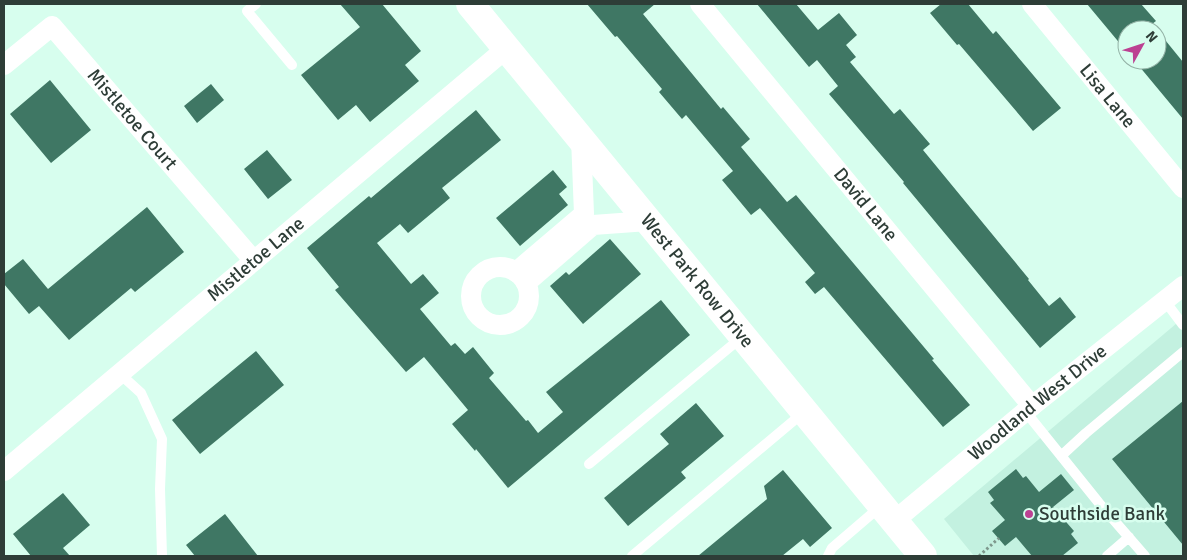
<svg xmlns="http://www.w3.org/2000/svg" width="1187" height="560" viewBox="0 0 1187 560" font-family="Signika,sans-serif">
<style>
.built{fill:#c3f1e0}
.building{fill:#3f7764}
.lines{fill:none;stroke-linecap:round;stroke-linejoin:round}
.path{stroke:#7e988d;stroke-width:3;stroke-dasharray:2.5 2.5;stroke-linecap:butt}
.service{stroke:#fff;stroke-width:10}
.minor{stroke:#fff;stroke-width:20}
.secondary{stroke:#fff;stroke-width:28}
.poi-dot{fill:#bc4192;stroke:#d7feee;stroke-width:2}
.labels{text-anchor:middle;dominant-baseline:central;stroke-width:5;stroke-linejoin:round;paint-order:stroke}
.street-label{font-size:19px;fill:#2e3d37;stroke:#d7feee}
.poi-label{font-size:19px;fill:#2e3d37;stroke:#d7feee;text-anchor:start}
</style>
<rect width="100%" height="100%" fill="#d7feee"/>
<path class="built" d="M 1183,318 L 1183,556 L 974,556 L 944,519 Z"/>
<path class="building" d="M 340,4 L 382,4 L 421,51 L 405,65 L 419,81 L 370,122 L 356,105 L 338,120 L 301,75 L 360,27 Z
M 587,4 L 655,4 L 643,14 L 721,109 L 723,107 L 750,139 L 741,147 L 787,202 L 796,195 L 897,315 L 934,359 L 932,360 L 970,405 L 943,427 L 824,287 L 815,294 L 805,282 L 815,273 L 760,208 L 751,215 L 722,180 L 733,171 L 686,115 L 682,119 L 659,92 L 662,89 L 617,36 L 615,37 Z
M 757,4 L 796,4 L 818,30 L 839,13 L 857,35 L 846,45 L 856,57 L 850,62 L 894,114 L 900,109 L 930,144 L 923,150 L 1029,279 L 1028,280 L 1049,306 L 1060,297 L 1076,317 L 1040,348 L 903,183 L 904,182 L 829,94 L 838,86 L 817,60 L 809,67 Z
M 941,4 L 968,4 L 993,34 L 996,31 L 1061,108 L 1033,131 L 959,44 L 957,45 L 930,13 Z
M 1087,4 L 1141,4 L 1156,21 L 1144,30 L 1127,30 L 1127,52 Z
M 1157,30 L 1183,62 L 1183,119 L 1134,60 L 1157,60 Z
M 50,80 L 91,130 L 51,163 L 10,114 Z
M 211,84 L 224,100 L 197,123 L 184,106 Z
M 476,110 L 501,140 L 442,188 L 450,198 L 408,233 L 400,224 L 377,243 L 411,284 L 423,274 L 439,293 L 420,309 L 451,346 L 455,343 L 465,354 L 473,347 L 494,373 L 489,378 L 526,421 L 528,420 L 538,433 L 563,412 L 546,392 L 661,300 L 690,335 L 508,488 L 476,449 L 475,451 L 452,424 L 468,410 L 424,357 L 406,372 L 335,290 L 339,287 L 307,248 L 369,196 L 371,198 Z
M 267,150 L 292,180 L 268,199 L 244,169 Z
M 553,170 L 567,187 L 559,194 L 568,205 L 520,246 L 496,218 Z
M 147,207 L 184,252 L 135,292 L 131,288 L 69,340 L 39,306 L 29,314 L 4,284 L 4,274 L 23,259 L 48,289 Z
M 610,239 L 641,274 L 583,324 L 550,286 L 566,272 L 569,275 Z
M 256,351 L 284,385 L 200,454 L 172,420 Z
M 1183,401 L 1183,545 L 1112,459 Z
M 696,403 L 724,436 L 681,472 L 686,478 L 628,526 L 604,498 L 669,444 L 660,434 Z
M 1016,469 L 1023,478 L 1026,476 L 1039,492 L 1061,474 L 1074,490 L 1053,507 L 1074,531 L 1071,534 L 1078,543 L 1062,556 L 1032,556 L 1016,537 L 1005,546 L 992,531 L 1005,520 L 990,503 L 994,500 L 988,492 Z
M 783,470 L 832,528 L 810,547 L 803,539 L 782,556 L 698,556 L 767,499 L 764,486 Z
M 63,493 L 90,525 L 63,548 L 70,556 L 31,556 L 13,534 Z
M 225,514 L 258,556 L 195,556 L 186,545 Z"/>
<g class="lines">
<path class="path" d="M 979,556 L 999,538"/>
<path class="service" d="M 256,4 L 247,11 L 292,65
M 1165,301 L 1183,325
M 119,373 L 141,393 L 162,439 L 160,489 L 162,556
M 1025,411 L 1099,503 L 1145,556
M 1061,456 L 1086,433 L 1183,352
M 589,464 L 742,337
M 632,556 L 804,412
M 828,556 L 832,548 L 881,506
M 1107,556 L 1129,537"/>
<g class="minor">
<path id="s1" d="M 700,4 L 1032,406"/>
<path id="s2" d="M 1032,4 L 1183,188"/>
<path id="s3" d="M 4,65 L 52,26 L 254,261"/>
<circle cx="500" cy="296" r="29"/>
<path d="M 516,272 L 584,214 L 581,138"/>
<path d="M 526,283 L 593,225 L 648,221"/>
<path id="s4" d="M 4,471 L 507,48"/>
<path id="s5" d="M 894,521 L 1032,406 L 1183,286"/>
</g>
<path class="secondary" id="s6" d="M 470,4 L 923,556"/>
</g>
<circle class="poi-dot" cx="1029" cy="514" r="5"/>
<g class="labels">
<g class="street-label">
<text stroke="none"><textPath href="#s2" startOffset="119">Lisa Lane</textPath></text>
<text stroke="none"><textPath href="#s3" startOffset="185">Mistletoe Court</textPath></text>
<text stroke="none"><textPath href="#s1" startOffset="260">David Lane</textPath></text>
<text stroke="none"><textPath href="#s4" startOffset="329">Mistletoe Lane</textPath></text>
<text stroke="none"><textPath href="#s6" startOffset="358">West Park Row Drive</textPath></text>
<text stroke="none"><textPath href="#s5" startOffset="186">Woodland West Drive</textPath></text>
</g>
<g class="poi-label">
<text x="1039" y="514">Southside Bank</text>
</g>
</g>
<rect width="1187" height="560" fill="none" stroke="#2e3d37" stroke-width="10"/>
<g transform="translate(1142 45) rotate(50)"><circle r="24" fill="#d7feee" stroke="#93b1a5"/>
<path d="M0-4L9 19L0 12L-9 19Z" fill="#bc4192"/>
<text y="-8" font-size="14" font-weight="bold" text-anchor="middle" fill="#2e3d37">N</text>
</g>
</svg>
